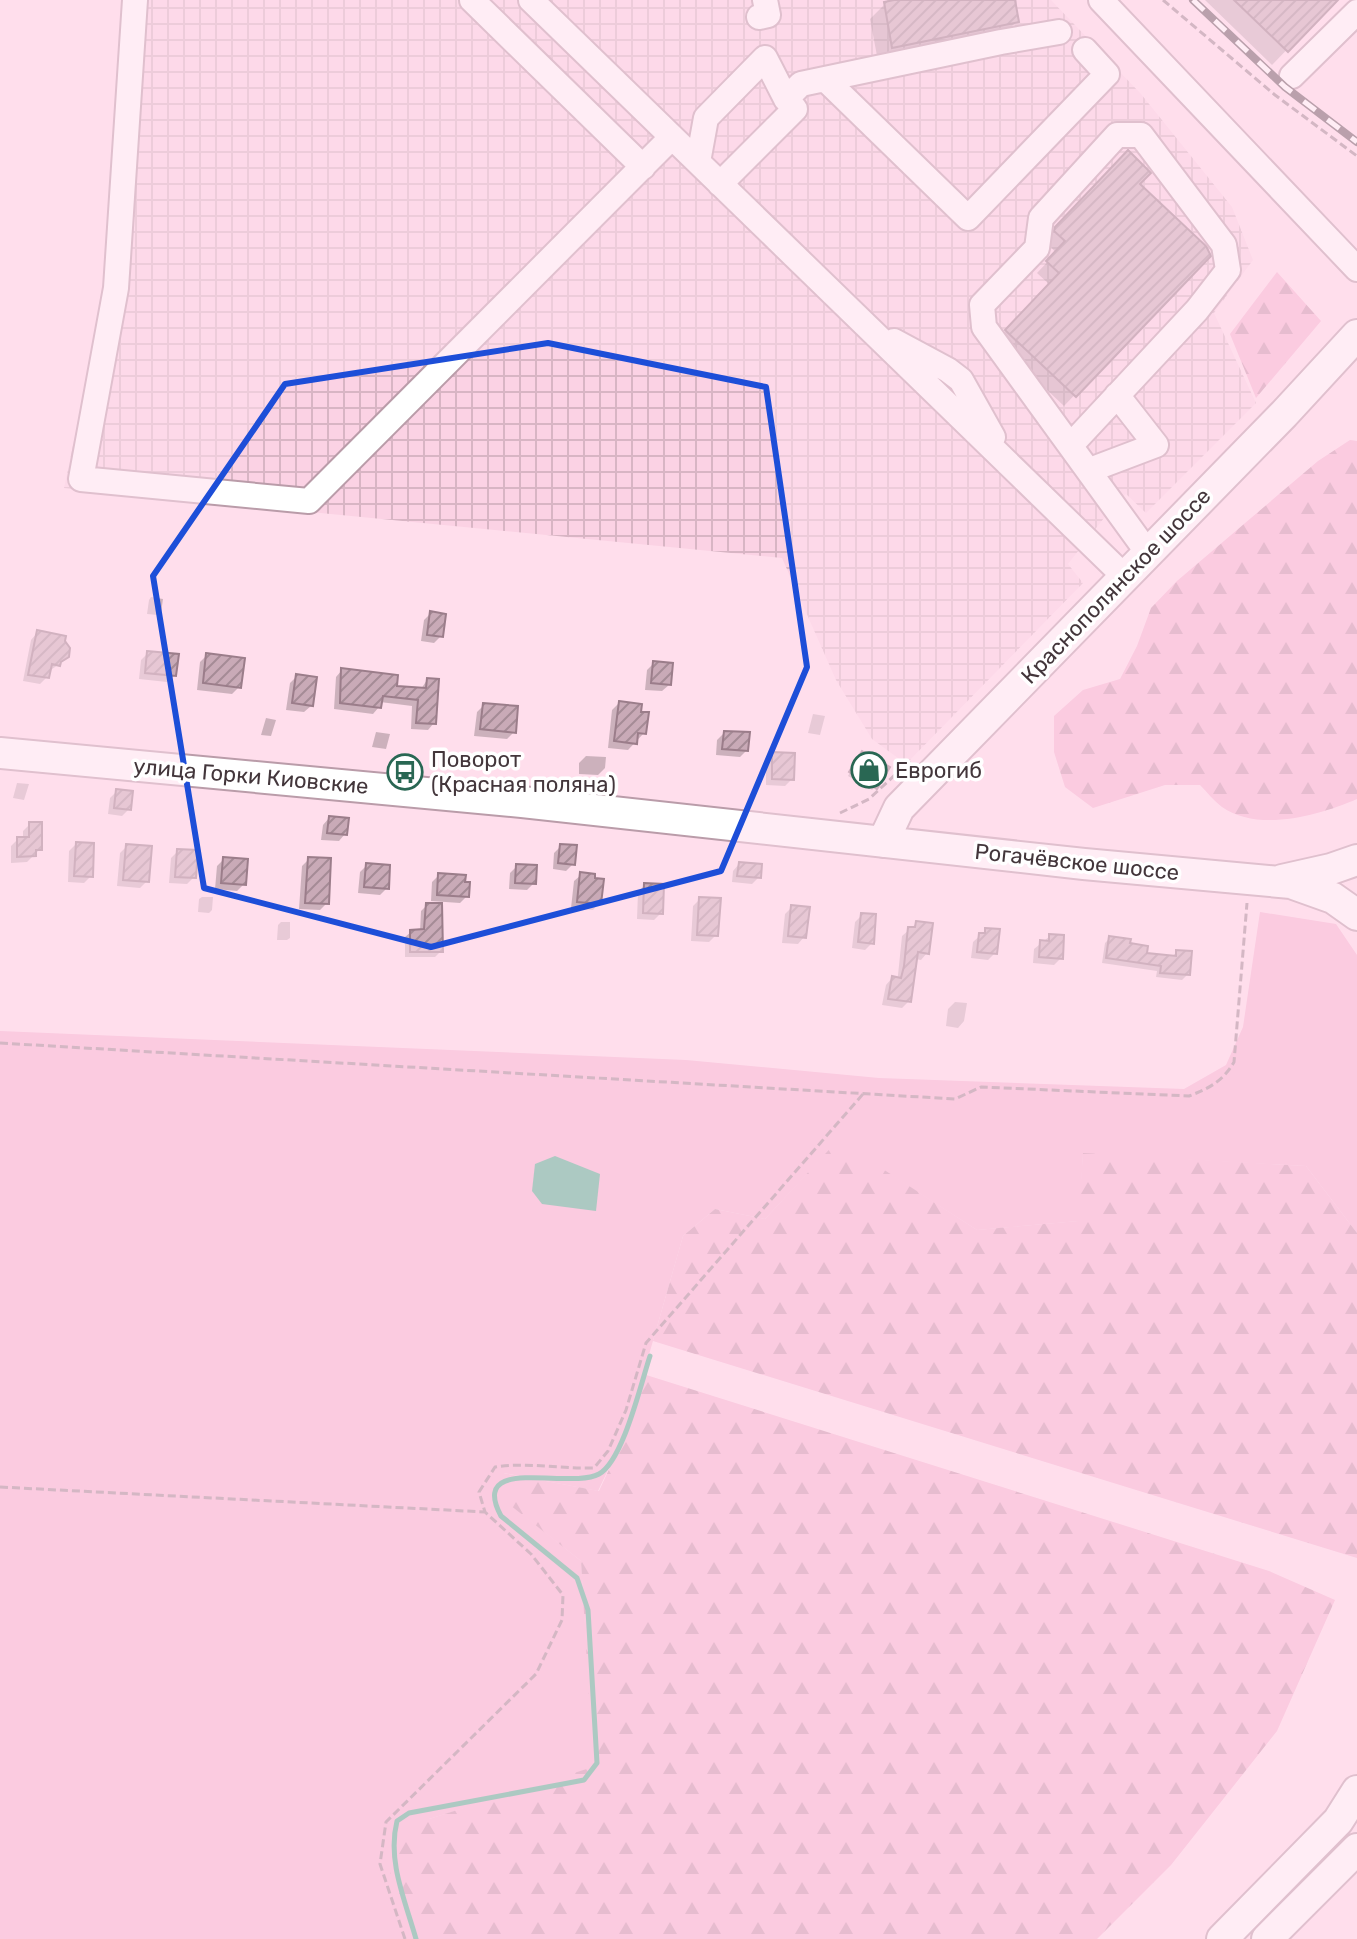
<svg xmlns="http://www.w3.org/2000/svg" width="1357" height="1939" viewBox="0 0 1357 1939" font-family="Rubik,sans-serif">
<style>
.industrial{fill:url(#industrial-grid)}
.grass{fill:#f5b3d0}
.forest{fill:url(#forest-firs)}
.water{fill:#48af8e}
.shadow{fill:#0003}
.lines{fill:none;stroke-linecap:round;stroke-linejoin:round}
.stream{stroke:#48af8e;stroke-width:5}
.building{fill:url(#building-hatch);stroke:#9b7d8a;stroke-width:2}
.minor-casing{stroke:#ba9ca9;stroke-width:28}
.major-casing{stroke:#ba9ca9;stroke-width:34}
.path{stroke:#9f8892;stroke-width:3;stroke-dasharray:8 4;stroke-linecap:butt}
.minor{stroke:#fff;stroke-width:24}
.major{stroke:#fff;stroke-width:30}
.rail-casing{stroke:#67565d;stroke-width:8}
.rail{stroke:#fff;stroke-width:5;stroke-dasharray:15;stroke-linecap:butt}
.marked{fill:none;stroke:#1d4ed8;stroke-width:6;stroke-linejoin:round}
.labels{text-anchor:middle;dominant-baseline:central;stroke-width:7;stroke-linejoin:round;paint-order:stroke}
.street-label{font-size:22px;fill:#43363b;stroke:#fff}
.poi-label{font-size:22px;fill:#43363b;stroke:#fff;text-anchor:start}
</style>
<defs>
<pattern id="industrial-grid" width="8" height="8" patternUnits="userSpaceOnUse" patternTransform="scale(2)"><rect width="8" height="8" fill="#fbd2e4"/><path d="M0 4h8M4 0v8" fill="none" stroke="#d8b5c4"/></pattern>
<pattern id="forest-firs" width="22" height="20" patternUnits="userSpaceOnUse" patternTransform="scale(2)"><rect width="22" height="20" fill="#f5b3d0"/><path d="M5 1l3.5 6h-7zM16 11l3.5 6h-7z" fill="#c892aa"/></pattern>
<pattern id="building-hatch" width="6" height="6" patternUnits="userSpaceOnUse" patternTransform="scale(2)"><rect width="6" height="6" fill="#c9aab7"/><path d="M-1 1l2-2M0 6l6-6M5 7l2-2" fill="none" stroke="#a58b96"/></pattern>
</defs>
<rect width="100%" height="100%" fill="#ffdeec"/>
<path class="industrial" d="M 124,0 L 1051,0 L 1141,94 L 1232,207 L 1253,260 L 1214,313 L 1256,403 L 1146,513 L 1126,494 L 1115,504 L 1068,564 L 1083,583 L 906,764 L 872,739 L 836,680 L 782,558 L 64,488 L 105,294 Z"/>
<path class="grass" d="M 1260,912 L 1336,924 L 1357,955 L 1357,1233 L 1306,1166 L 1083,1154 L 1079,1221 L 977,1230 L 838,1141 L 765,1219 L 715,1209 L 683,1236 L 628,1428 L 598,1491 L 504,1473 L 511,1505 L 581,1561 L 594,1768 L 429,1819 L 411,1923 L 416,1939 L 0,1939 L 0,1031 L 686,1060 L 879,1078 L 1184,1089 L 1226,1065 L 1243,1027 Z"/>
<path class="forest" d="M 1277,272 L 1321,321 L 1256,398 L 1230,334 Z
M 1350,440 L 1357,441 L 1357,799 C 1320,815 1259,833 1222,807 C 1214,801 1207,792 1200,785 L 1165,785 L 1093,808 L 1065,787 L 1054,752 L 1054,716 L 1083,690 L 1120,679 L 1137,646 L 1151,608 L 1177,581 L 1318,461 Z
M 838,1140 L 977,1230 L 1078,1221 L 1083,1153 L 1306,1166 L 1357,1233 L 1357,1558 L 653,1341 L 683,1236 L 715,1209 L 765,1219 Z
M 643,1374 L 1269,1571 L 1335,1600 L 1277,1731 L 1171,1865 L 1097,1939 L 416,1939 L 390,1872 L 401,1838 L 429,1819 L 593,1767 L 581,1561 L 510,1505 L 503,1473 L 599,1491 L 628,1428 Z"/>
<path class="water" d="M 555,1156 L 600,1174 L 596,1211 L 542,1204 L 532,1191 L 535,1164 Z"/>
<path class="shadow" d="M 904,0 L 1013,0 L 1017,21 L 1002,36 L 878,61 L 870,19 L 885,4 Z
M 1205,0 L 1335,0 L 1272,65 Z
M 1128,153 L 1137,184 L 1208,255 L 1064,406 L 996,342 L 1050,285 L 1037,273 L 1056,253 L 1045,240 Z
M 151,597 L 163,599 L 161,613 L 158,615 L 147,614 L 149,600 Z
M 431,613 L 441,636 L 434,643 L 421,641 L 424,620 Z
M 37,633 L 58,665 L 49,671 L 47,677 L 40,684 L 23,681 L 31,640 Z
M 148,653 L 174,676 L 167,682 L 139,679 L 141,660 Z
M 207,655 L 239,687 L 232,694 L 197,690 L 200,662 Z
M 654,663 L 669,685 L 662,691 L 645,690 L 647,670 Z
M 342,670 L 395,688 L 421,689 L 427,680 L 434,723 L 428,730 L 411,729 L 412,706 L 380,702 L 379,707 L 373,714 L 334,709 L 336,677 Z
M 297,676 L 311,706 L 304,712 L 286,710 L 290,683 Z
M 619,703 L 644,733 L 628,750 L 608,748 L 612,710 Z
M 484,705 L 514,732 L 507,739 L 474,736 L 477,712 Z
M 813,714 L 825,716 L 820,735 L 808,733 Z
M 266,718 L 276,720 L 271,736 L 261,735 Z
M 376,732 L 390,734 L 386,749 L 372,747 Z
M 724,733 L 747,750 L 740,757 L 716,755 L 717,740 Z
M 773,754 L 792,779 L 785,786 L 766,785 L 766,761 Z
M 586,756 L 606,757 L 605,768 L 598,775 L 579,774 L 579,763 Z
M 860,756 L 875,787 L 872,790 L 848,776 Z
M 17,783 L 29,784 L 24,800 L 13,798 Z
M 117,791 L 129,809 L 122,816 L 108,814 L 110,798 Z
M 329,818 L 345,834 L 339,841 L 321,840 L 323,825 Z
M 30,824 L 40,849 L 27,862 L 11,863 L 11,846 L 18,839 L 23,839 L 23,831 Z
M 76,844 L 91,876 L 84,883 L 68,882 L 69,851 Z
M 127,846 L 147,881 L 140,888 L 117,886 L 120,853 Z
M 561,846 L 573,864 L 566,871 L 553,869 L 554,853 Z
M 178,851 L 194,877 L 187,884 L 169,883 L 171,858 Z
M 224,859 L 244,884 L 237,891 L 215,889 L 217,866 Z
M 309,859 L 327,903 L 320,910 L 299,909 L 302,866 Z
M 739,864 L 759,877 L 752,884 L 732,882 L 733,871 Z
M 367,865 L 387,888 L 380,895 L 358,893 L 360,872 Z
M 517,866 L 534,883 L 527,890 L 509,889 L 510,873 Z
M 439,875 L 467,896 L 460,903 L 431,901 L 432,882 Z
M 581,875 L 599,903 L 593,910 L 571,908 L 574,881 Z
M 645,885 L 661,913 L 654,920 L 637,919 L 638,892 Z
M 202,897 L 213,897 L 212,910 L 209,913 L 198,912 L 199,899 Z
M 700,899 L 716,935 L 709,942 L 691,941 L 693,906 Z
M 427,905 L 441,951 L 435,957 L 405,957 L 405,937 L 411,932 L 420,932 L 421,911 Z
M 792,907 L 804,937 L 798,944 L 782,943 L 785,914 Z
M 862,915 L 872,943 L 865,950 L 852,948 L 855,922 Z
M 281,922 L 290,922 L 290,938 L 287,940 L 277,940 L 278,925 Z
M 917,923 L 927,953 L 921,960 L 915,959 L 909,1001 L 902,1008 L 882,1005 L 886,985 L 892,978 L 897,979 L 898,975 L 902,936 Z
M 986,930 L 995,953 L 988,960 L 971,958 L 973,942 Z
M 1050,936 L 1061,958 L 1054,965 L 1033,963 L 1034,949 Z
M 1110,938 L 1145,955 L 1171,957 L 1177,952 L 1188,974 L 1182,980 L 1156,977 L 1157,971 L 1102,963 L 1105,943 Z
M 955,1002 L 967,1003 L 964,1021 L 958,1028 L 946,1026 L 948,1009 Z"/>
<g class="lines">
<path class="stream" d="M 416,1939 C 405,1900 387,1861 397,1821 L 409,1813 L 584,1780 L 597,1763 L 588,1610 L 577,1578 L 501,1516 C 468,1454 570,1490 599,1474 C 623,1461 641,1383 650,1356"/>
</g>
<path class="building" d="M 894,0 L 1015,0 L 1019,22 L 892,48 L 884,2 Z
M 1234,0 L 1338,0 L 1288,52 Z
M 1128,150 L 1151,173 L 1140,184 L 1206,246 L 1211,256 L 1076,397 L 1005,330 L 1059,273 L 1046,261 L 1065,241 L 1054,231 L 1055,227 Z
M 430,611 L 446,614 L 443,637 L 427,635 Z
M 37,630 L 66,636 L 65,641 L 70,648 L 69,657 L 61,662 L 60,666 L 52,664 L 49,678 L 28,675 Z
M 147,651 L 179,654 L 176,676 L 145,673 Z
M 206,653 L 245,658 L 241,688 L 203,683 Z
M 653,661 L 673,663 L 671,685 L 651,683 Z
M 341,668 L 398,675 L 397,686 L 426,688 L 427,678 L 439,679 L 436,724 L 416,723 L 418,700 L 383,696 L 381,708 L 340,703 Z
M 296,674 L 317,677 L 313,706 L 292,703 Z
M 619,701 L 642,704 L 641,712 L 649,712 L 646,734 L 638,733 L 637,744 L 614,741 Z
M 483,703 L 518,706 L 516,733 L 480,729 Z
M 724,731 L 750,732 L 748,751 L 722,749 Z
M 862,751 L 890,767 L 877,789 L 849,772 Z
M 772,752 L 795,753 L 794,780 L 772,779 Z
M 116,789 L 133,791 L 131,810 L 114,808 Z
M 329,816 L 349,818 L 347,835 L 327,833 Z
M 29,822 L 42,822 L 42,850 L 36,850 L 36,856 L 17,857 L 17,837 L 29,837 Z
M 76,842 L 94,843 L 93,877 L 74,876 Z
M 126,844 L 152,846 L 149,882 L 123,880 Z
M 560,844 L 577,845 L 575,865 L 558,863 Z
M 177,849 L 198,850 L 196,878 L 175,877 Z
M 223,857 L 248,859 L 246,885 L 221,883 Z
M 308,857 L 331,858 L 329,904 L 305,903 Z
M 739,862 L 762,864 L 761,878 L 737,876 Z
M 366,863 L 390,865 L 389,889 L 364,887 Z
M 516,864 L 537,865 L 536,884 L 515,883 Z
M 580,872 L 595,874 L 595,878 L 604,879 L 601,904 L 577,902 Z
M 438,873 L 466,875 L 465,882 L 470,882 L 469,897 L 437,895 Z
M 644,883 L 664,884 L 663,914 L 643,913 Z
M 699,897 L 721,898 L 718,936 L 697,935 Z
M 426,903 L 442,903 L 443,952 L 410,952 L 410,930 L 424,929 Z
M 791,905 L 810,907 L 806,938 L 788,936 Z
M 861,913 L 876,914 L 874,944 L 858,942 Z
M 916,921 L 933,923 L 929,954 L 918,952 L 911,1002 L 888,999 L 892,976 L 901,978 L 904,966 L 908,927 L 915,927 Z
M 985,928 L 1000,929 L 997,954 L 977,952 L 979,933 L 985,933 Z
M 1049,934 L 1064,935 L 1063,959 L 1039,957 L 1040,940 L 1049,941 Z
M 1109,936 L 1131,939 L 1130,943 L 1148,946 L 1147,953 L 1176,956 L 1176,950 L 1192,951 L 1190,975 L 1160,973 L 1161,966 L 1106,958 Z"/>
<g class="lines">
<defs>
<path id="minor" d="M 135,0 L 116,288 L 81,479 L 309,501 L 672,137
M 472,0 L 643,167
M 531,0 L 1125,577
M 1101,0 L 1357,269
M 759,17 L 768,15 L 765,0
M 1292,76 L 1357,12
M 825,79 L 968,218 L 1107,74 L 1085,50
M 786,99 L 801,84 L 1001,42 L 1059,32
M 698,162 L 706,118 L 765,58 L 786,99 L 795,109 L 720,184
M 894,341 L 948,370 L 961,380 L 993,437
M 1071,445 L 1197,310 L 1228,270 L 1224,245 L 1141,135 L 1117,135 L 1041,218 L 1037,248 L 982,305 L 984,327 L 1148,553
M 1090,470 L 1156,445 L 1117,395"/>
<path id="major" d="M 0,753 L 522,802 L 1084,864 L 1291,883 L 1333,898 L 1357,915
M 883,842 L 899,808 L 1284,414 L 1357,335
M 1282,880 L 1331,869 L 1357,860
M 1222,1939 L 1338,1821 L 1357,1791
M 1267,1939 L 1357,1849"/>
</defs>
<use href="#minor" class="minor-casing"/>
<use href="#major" class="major-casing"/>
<path class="path" d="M 1163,0 L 1275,95 L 1357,156
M 840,813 L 869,799 L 910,761
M 0,1043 L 955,1099 L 981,1087 L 1189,1096 C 1210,1088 1223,1081 1234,1062 L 1247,903
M 0,1487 L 485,1512
M 405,1939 L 380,1864 L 386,1822 L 536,1674 L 562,1620 L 563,1595 L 531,1554 L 485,1512 L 479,1492 L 495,1467 C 528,1462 560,1469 594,1468 L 608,1451 L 626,1410 L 646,1343 L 863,1094"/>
<use href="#minor" class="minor"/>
<use href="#major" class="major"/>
<defs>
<path id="rail" d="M 1193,0 L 1285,87 L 1357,142"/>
</defs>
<use href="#rail" class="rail-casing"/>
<use href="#rail" class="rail"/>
</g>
<path d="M0 0H1357V1939H0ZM 548,343 L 766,387 L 807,667 L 721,871 L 431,947 L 204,888 L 153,576 L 285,384 Z" fill="#ffdeec" fill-opacity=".55" fill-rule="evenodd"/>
<path class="marked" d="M 548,343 L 766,387 L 807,667 L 721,871 L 431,947 L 204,888 L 153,576 L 285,384 Z"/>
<defs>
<symbol id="shop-ring" viewBox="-11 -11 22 22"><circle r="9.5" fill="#fff" stroke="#296753" stroke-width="1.5"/><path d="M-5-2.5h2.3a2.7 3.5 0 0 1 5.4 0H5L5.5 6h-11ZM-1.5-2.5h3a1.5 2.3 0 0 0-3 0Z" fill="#296753"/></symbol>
<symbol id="bus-ring" viewBox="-11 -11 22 22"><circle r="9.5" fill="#fff" stroke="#296753" stroke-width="1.5"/><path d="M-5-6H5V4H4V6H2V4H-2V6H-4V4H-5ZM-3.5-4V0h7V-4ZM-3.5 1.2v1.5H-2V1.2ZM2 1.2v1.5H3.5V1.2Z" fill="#296753"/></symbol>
</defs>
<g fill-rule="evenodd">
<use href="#shop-ring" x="849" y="750" width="40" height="40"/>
<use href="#bus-ring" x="385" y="752" width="40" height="40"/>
</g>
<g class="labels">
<g class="street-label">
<text transform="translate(1116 586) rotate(-46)">Краснополянское шоссе</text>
<text transform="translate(251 776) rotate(5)">улица Горки Киовские</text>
<text transform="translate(1077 862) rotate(6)">Рогачёвское шоссе</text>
</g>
<g class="poi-label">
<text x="431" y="759">Поворот<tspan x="431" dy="25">(Красная поляна)</tspan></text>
<text x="895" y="770">Еврогиб</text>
</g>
</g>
</svg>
